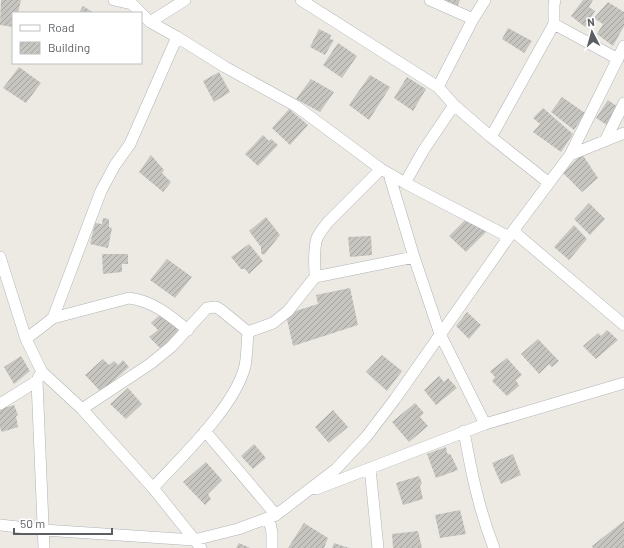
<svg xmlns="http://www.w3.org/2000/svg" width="624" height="548" viewBox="0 0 624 548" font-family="Barlow,sans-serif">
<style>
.building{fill:url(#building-hatch)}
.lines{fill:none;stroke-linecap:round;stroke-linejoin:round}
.minor-casing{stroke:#b0b3b7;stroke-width:12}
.minor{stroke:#fff;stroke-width:11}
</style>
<defs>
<pattern id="building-hatch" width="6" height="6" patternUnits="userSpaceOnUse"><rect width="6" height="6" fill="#c7c5c0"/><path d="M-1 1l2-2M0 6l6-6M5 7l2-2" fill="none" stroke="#a5a39f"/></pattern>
</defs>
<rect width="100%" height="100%" fill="#eceae3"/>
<path class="building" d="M1,0H21L18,13H13V27L0,25Z
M443,0H460L457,7Z
M583,0H593L589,7L595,11L585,27L571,16Z
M608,2L624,12V26L613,46L597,34L603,24L594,18Z
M83,6L94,13H79Z
M508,28L532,41L524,53L502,39Z
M319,29L331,35L330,39L334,40L325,55L310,47Z
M338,43L357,56L342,78L323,65Z
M19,67L41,83L26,103L3,88Z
M219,72L230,92L214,102L203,81Z
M370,75L390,87L369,120L349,105Z
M407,77L426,89L413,111L394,98Z
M311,79L334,92L320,112L296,99Z
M562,97L585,113L574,130L551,112Z
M608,100L618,107L607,125L596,118Z
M543,108L573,134L561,152L533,132L540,124L533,118Z
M289,109L308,125L290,145L272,128Z
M263,135L269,141L271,139L278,145L258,166L245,154Z
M582,154L598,178L582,192L563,173Z
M151,155L164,170L162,173L171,182L163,192L139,172Z
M589,203L605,219L590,235L574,219Z
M266,217L280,235L264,255L261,253V247L249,231Z
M103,218L109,219V227L112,228L108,248L90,244L95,223L102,224Z
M467,218L488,230L466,252L449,236Z
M574,225L587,239L569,260L554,247Z
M371,236L372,255L350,257L348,237Z
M249,244L263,261L249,274L245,269H241L231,257Z
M102,254H128V264H122V272L103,274Z
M167,259L192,277L175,298L150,280Z
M350,288L358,325L293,346L286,315L289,313L318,304L316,295Z
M467,312L481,325L469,339L456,326Z
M162,313L183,330L161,349L149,337L158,330L151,323Z
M607,330L618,340L596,359L583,346L598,333L601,336Z
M538,339L559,361L552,367L549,364L539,374L521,354Z
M382,355L402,371L387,391L366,372Z
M21,356L30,371L14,384L4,367Z
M507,358L522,375L516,380L519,386L507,396L492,381L495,377L490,371Z
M103,359L109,365L114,361L118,365L123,360L129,367L101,392L85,375Z
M439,376L444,382L448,378L457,388L436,405L424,390Z
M128,388L142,404L126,419L110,404Z
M415,403L424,413L420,417L428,426L409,442L392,422Z
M14,405L18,415L16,416L18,427L2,432L0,428V409Z
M333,410L348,427L329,443L315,427Z
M254,444L266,458L253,469L241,456Z
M446,447L447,453L451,455L458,470L436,478L427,454Z
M513,454L521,475L501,484L492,463Z
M206,462L222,480L208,494L211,499L205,505L183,482Z
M419,476L422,483L420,486L423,499L403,505L396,483Z
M460,510L466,534L440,538L435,515Z
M624,521V548H593L592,546Z
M304,523L328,538L324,548H288Z
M418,531L422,548H393L392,534Z
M239,543L250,548H236Z
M334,543L349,548H332Z"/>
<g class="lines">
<g class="minor-casing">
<path id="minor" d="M114,0L132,4L150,22L177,37L225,67L296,106L381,169L405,183
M301,0L438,87
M430,0L473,19L438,87L454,105L423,151L405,183L509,237
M473,19L485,0
M150,22L185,0
M554,24L618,59
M454,105L491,137L549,183
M491,137L554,24V5L555,0
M605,141L624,103
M570,155L624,46
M389,174L414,257L440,334L485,424
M513,231L624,325
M0,257L26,339L42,372L82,409L153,488L201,548
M315,277C315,265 313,250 317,238C320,232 324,227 328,222L381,169
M53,318L101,191L115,165L130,144L177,37
M26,339L53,318L129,298C153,301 169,315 188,330
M37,381L44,548
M0,404L37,381L39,376
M82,409L150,364L171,347L207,308L216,307L221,310L248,332L273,323L288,311L315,277L414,257
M205,431L276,515
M464,431C471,471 479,510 494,548
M370,468L378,548
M153,488C181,457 235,407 245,366C247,356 247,343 248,332
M316,489L485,424L624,383
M269,518L272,533V548
M0,525L44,530L194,540L238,529L276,515L336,469L366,437L395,399L513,231L570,155L624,133"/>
</g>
<use href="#minor" class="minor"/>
</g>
<rect x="12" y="12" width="130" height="52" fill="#ffffff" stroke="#bdbfc0"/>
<rect x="20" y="25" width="20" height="6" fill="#ffffff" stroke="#bdbfc0"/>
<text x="48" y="32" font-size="12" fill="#5b5e62">Road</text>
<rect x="20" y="42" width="20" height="12" fill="url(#building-hatch)" stroke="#bdbfc0"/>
<text x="48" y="52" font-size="12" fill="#5b5e62">Building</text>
<g transform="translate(592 32) rotate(354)" stroke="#ffffff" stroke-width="3" paint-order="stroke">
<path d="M0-3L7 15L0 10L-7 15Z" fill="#5b5e62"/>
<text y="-6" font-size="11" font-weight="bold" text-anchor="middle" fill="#5b5e62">N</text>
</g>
<path d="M14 528v6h98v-6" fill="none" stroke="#5b5e62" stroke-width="2"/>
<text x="20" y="528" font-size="12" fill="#5b5e62" stroke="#ffffff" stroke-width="3" paint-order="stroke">50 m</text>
</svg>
